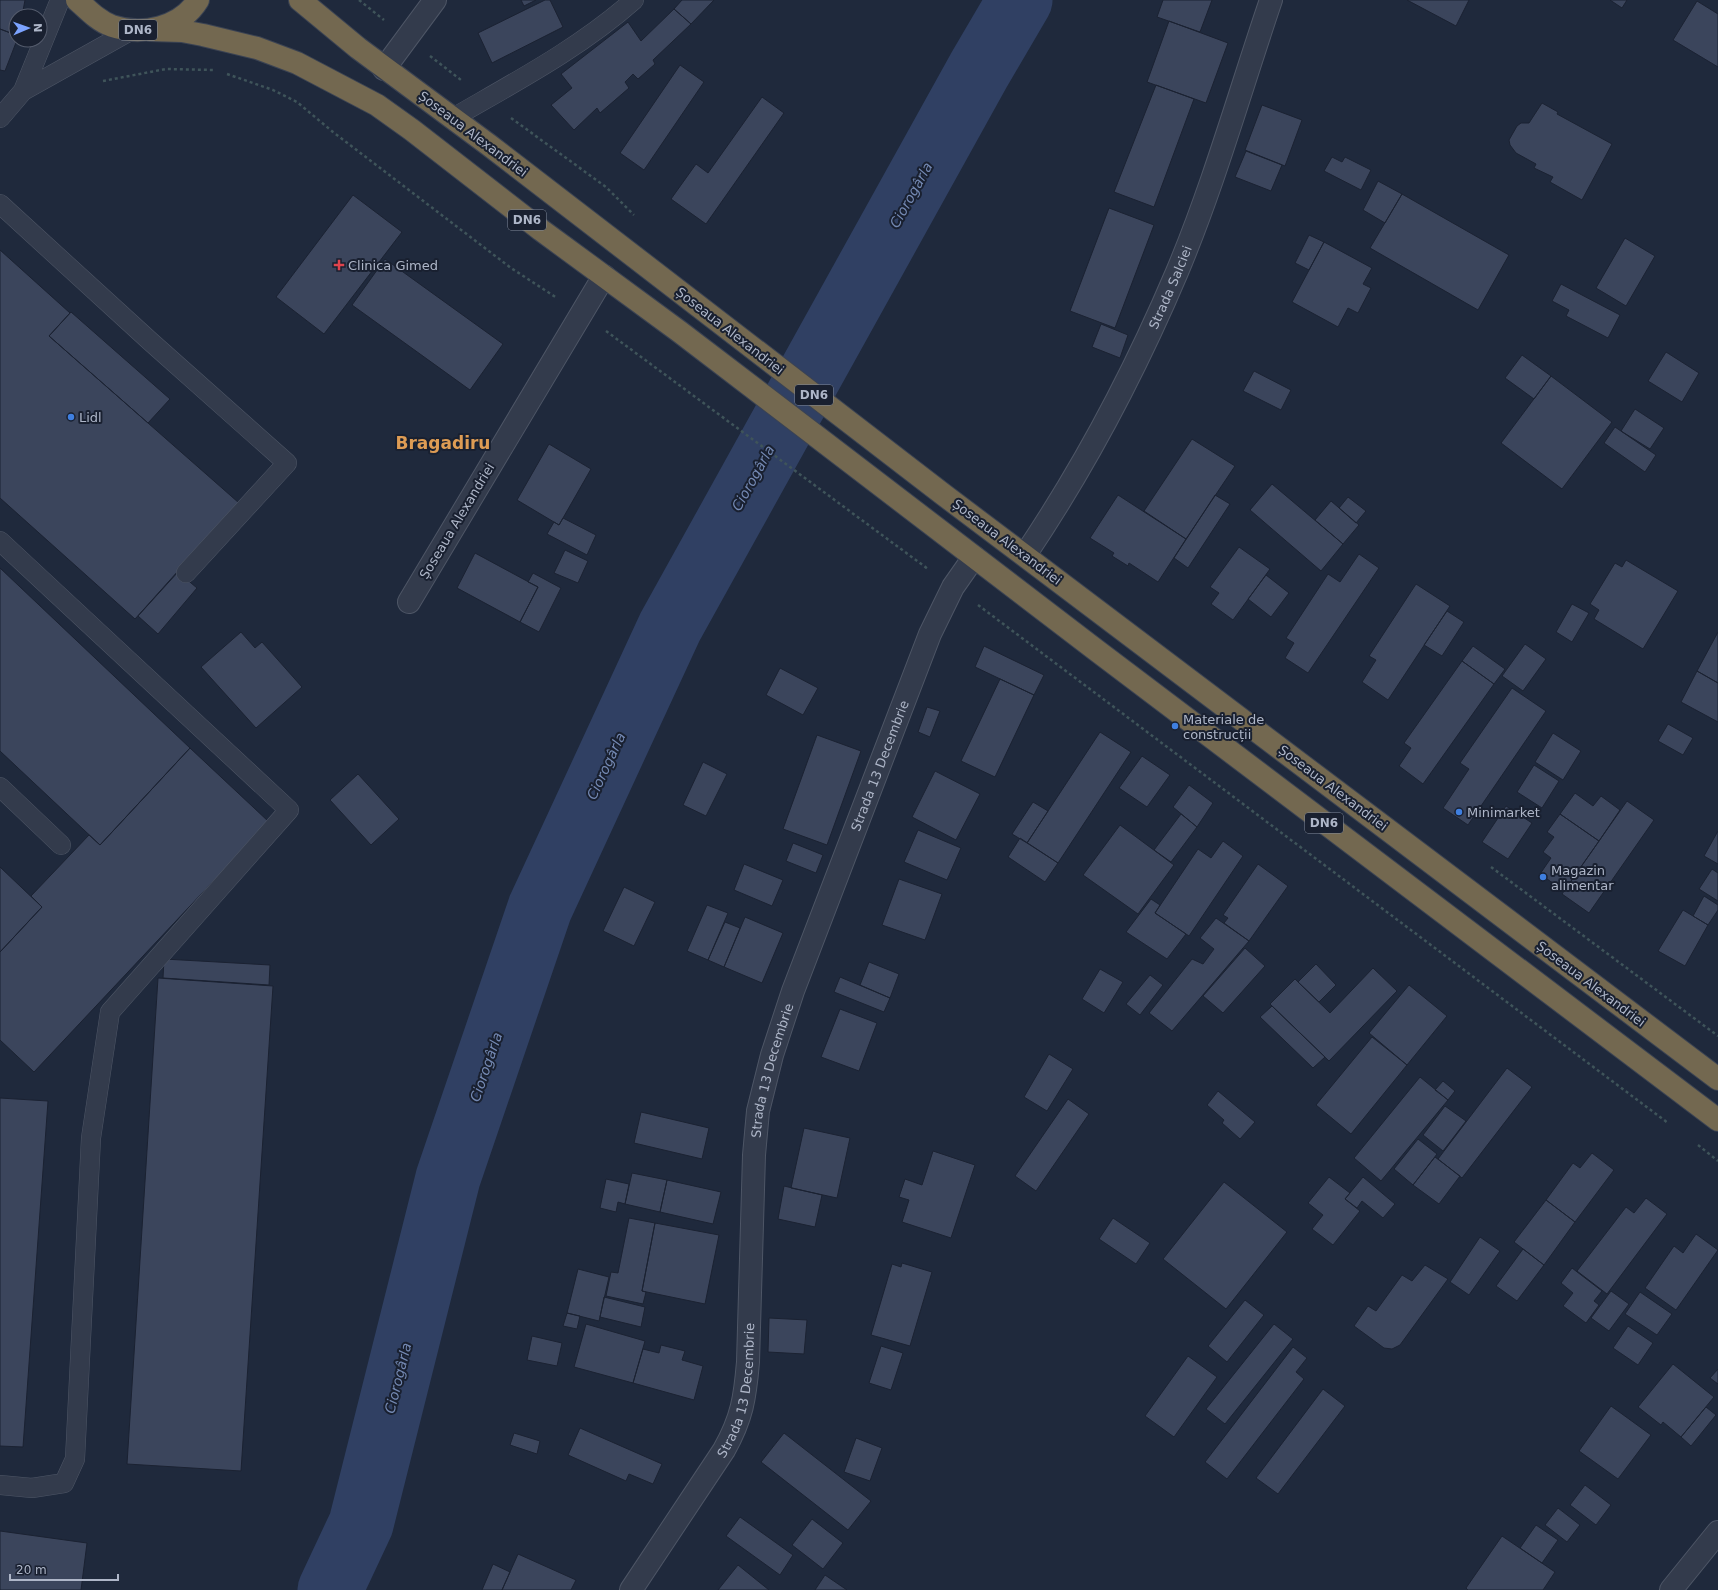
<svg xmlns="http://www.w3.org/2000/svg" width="1718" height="1590" viewBox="0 0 1718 1590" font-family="'DejaVu Sans',sans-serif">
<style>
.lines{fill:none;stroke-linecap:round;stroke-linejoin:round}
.river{stroke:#304063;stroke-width:65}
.building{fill:#3b455c;stroke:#1b2232}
.lane-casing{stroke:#4e5666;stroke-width:20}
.street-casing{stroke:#4e5666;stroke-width:24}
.highway-casing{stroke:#3b4353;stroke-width:24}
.path{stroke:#3f545a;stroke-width:2.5;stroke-dasharray:3 3;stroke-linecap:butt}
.lane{stroke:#333b4c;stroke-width:19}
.street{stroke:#333b4c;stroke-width:22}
.highway{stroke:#736850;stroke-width:22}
.health-dot{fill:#e0444e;stroke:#192030;stroke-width:1.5}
.shop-dot{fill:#3f7fe0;stroke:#192030;stroke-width:1.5}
.labels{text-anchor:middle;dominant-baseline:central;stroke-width:4;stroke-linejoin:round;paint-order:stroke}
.shield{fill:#192030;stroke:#81899a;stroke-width:1}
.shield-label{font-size:12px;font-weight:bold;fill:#aeb6c8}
.street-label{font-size:13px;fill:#aeb6c8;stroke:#192030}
.poi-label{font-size:13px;fill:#aeb6c8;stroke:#192030;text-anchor:start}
.water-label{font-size:14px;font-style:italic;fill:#7489b3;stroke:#192030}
.district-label{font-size:17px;font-weight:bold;fill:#de9c54;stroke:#192030}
</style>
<rect width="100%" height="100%" fill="#1f293c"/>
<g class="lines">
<path class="river" d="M330,1590L361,1524L448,1178L540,908L670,627L979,70L1020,0"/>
</g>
<path class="building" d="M0,0H25L22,16H16V35L0,29Z
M521,0H536L524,6Z
M545,0H550L563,27L492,63L478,33Z
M682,0H714L691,24L674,9Z
M1163,0H1212L1200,32L1157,17Z
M1407,0H1469L1456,26Z
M1610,0H1627L1622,8Z
M1697,1L1718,14V67L1673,40Z
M674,9L691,24L653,60L655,64L638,79L633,74L625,82L629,88L600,113L597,108L574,130L551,105L572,88L561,74L628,22L641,41Z
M1169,21L1228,43L1206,103L1147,82Z
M0,29L16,35L17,40L5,71L0,70Z
M680,65L704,82L644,170L620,153Z
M1156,85L1194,99L1154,207L1114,192Z
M762,97L784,113L706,224L671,199L696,164L708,173Z
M1542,103L1558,112L1557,114L1612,144L1582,200L1550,182L1553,177L1534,168L1536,164L1516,153L1510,145L1509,140L1517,126L1521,123H1529Z
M1262,105L1302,120L1285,166L1245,150Z
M1246,151L1282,165L1271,191L1235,177Z
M1332,157L1342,162L1345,157L1371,170L1361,190L1324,171Z
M1378,181L1402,194L1385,223L1363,210Z
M1402,194L1509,255L1478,310L1370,248Z
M353,195L402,232L324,334L276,297Z
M1109,208L1154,225L1115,328L1070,311Z
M1309,235L1324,242L1309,270L1295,263Z
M1625,238L1655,256L1626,306L1596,288Z
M1324,242L1372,268L1363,284L1371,288L1358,313L1348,308L1338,327L1292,302Z
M0,250L70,313L49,336L239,503L135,619L0,498Z
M385,259L503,344L470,390L352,305Z
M1561,284L1620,315L1608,338L1566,316L1569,310L1552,301Z
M71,312L170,399L148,423L49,336Z
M1101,324L1128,335L1120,358L1092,347Z
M1666,352L1699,373L1682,402L1648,381Z
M1522,355L1551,376L1534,399L1505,378Z
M1254,371L1291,390L1281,410L1243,391Z
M1551,376L1612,422L1562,489L1501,443Z
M1635,409L1664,428L1650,449L1621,431Z
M1615,427L1656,455L1645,472L1604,443Z
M1192,439L1235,466L1186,539L1144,511Z
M549,444L591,469L559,525L517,500Z
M1272,484L1343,544L1321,571L1250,510Z
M1118,495L1186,539L1158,582L1129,563L1128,566L1112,556L1114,553L1090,538Z
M1215,495L1230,504L1188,568L1174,558Z
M1348,497L1366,511L1356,523L1339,508Z
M1331,501L1359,525L1343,544L1315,520Z
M563,518L596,535L587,555L547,534L554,522L559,525Z
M1239,547L1270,569L1233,620L1211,604L1219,593L1210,587Z
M565,550L588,561L578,583L554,573Z
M475,553L538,587L520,622L457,588Z
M1359,554L1379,568L1308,673L1285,658L1294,643L1286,638L1328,574L1340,582Z
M1626,560L1678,591L1643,649L1594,619L1599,610L1590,604L1615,563L1622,567Z
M0,568L190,748L100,845L0,751Z
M178,572L197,588L158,634L138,616Z
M533,573L561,588L539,632L520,622L538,587L528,582Z
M1266,575L1289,593L1271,617L1248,599Z
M1416,584L1450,606L1388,700L1362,682L1376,660L1369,656Z
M1572,604L1589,613L1572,642L1556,632Z
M1447,611L1464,622L1442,656L1424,645Z
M241,632L255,648L262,642L302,687L256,728L201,667Z
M1718,632V683L1697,671Z
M1525,644L1546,659L1523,691L1502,676Z
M984,646L1044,675L1034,695L975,667Z
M1473,646L1505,669L1494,684L1462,661Z
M1462,661L1494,684L1423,784L1399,766L1411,748L1404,743Z
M780,668L818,688L803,715L766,695Z
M1697,671L1718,683V722L1681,702Z
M1000,679L1034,695L995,777L961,761Z
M1512,688L1546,711L1468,825L1443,808L1469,769L1460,763Z
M927,707L940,711L930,737L918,732Z
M1668,724L1693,738L1683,755L1658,741Z
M1100,732L1131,752L1058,863L1027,843Z
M1553,733L1581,751L1563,780L1535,762Z
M817,735L861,751L827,845L783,829Z
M190,748L269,822L34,1072L0,1040V952L42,907L31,896L89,835L100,845Z
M1142,756L1170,775L1147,807L1119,788Z
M703,762L727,774L706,816L683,805Z
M1534,765L1559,781L1542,808L1517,792Z
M935,771L980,794L956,840L912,817Z
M358,774L399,819L371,845L330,800Z
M1189,785L1213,803L1197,827L1173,807Z
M1575,793L1593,806L1601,796L1620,810L1599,841L1560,814Z
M1627,801L1654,820L1589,913L1562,894Z
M1033,802L1048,811L1027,843L1012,834Z
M1506,806L1532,823L1508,859L1482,842Z
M1181,814L1197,827L1171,862L1154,850Z
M1560,814L1599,841L1564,891L1540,874L1551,858L1543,852L1554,837L1547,832Z
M1120,825L1174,865L1138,914L1083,875Z
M918,830L961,848L947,880L904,862Z
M1718,831V864L1704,856Z
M1020,838L1058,863L1045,882L1008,857Z
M1223,841L1243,856L1189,936L1155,913L1198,849L1211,858Z
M793,843L823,855L816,873L786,861Z
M744,864L783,880L772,906L734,890Z
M1258,864L1288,886L1249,941L1224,923L1228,918L1223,915Z
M0,867L42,907L0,952Z
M1712,869L1718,873V901L1699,889Z
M899,879L942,894L925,940L882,925Z
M624,887L655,902L634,946L603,931Z
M1704,896L1718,905V910L1708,925L1693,916Z
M1151,899L1160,905L1155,913L1186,934L1167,959L1126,932Z
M707,905L728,913L708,960L687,951Z
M1683,910L1708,925L1685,966L1658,951Z
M745,917L783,933L762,983L724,967Z
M1216,918L1249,941L1172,1031L1149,1013L1192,959L1203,964L1214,949L1200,938Z
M725,922L740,928L724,967L708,960Z
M1245,948L1265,966L1223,1013L1203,996Z
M164,959L270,965L269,985L163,978Z
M869,962L899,974L890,998L860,985Z
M1316,964L1336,985L1319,1002L1298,982Z
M1373,968L1397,991L1329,1061L1270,1004L1295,979L1330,1013Z
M1100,969L1123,982L1104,1013L1082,999Z
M1150,975L1163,985L1140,1015L1126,1004Z
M840,977L890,998L884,1012L834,992Z
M158,978L273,986L241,1471L127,1464Z
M1409,985L1447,1016L1407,1065L1369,1033Z
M1272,1006L1325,1057L1313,1068L1260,1017Z
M840,1009L877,1023L859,1071L821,1057Z
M1372,1037L1407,1065L1351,1134L1316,1105Z
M1049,1054L1073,1069L1047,1111L1024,1097Z
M1507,1068L1532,1087L1462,1178L1438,1159Z
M1420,1077L1448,1100L1381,1181L1354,1158Z
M1443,1081L1455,1091L1448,1100L1435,1090Z
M1218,1091L1255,1122L1240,1139L1222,1123L1224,1120L1207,1105Z
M0,1098L48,1101L23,1447L0,1446Z
M1068,1099L1089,1114L1036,1191L1015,1176Z
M1445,1106L1466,1121L1443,1151L1423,1135Z
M641,1112L709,1128L702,1159L634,1143Z
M804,1128L850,1138L837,1198L791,1188Z
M1418,1139L1437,1154L1413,1185L1394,1169Z
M933,1151L975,1165L951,1238L902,1222L909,1200L899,1197L905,1179L922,1185Z
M1592,1153L1614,1170L1575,1222L1546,1200L1573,1163L1580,1168Z
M1435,1157L1460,1176L1439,1204L1413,1185Z
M632,1173L667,1180L660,1212L625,1204Z
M1329,1177L1350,1193L1345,1199L1360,1211L1333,1245L1312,1229L1323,1215L1308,1203Z
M1363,1177L1395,1204L1383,1218L1362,1201L1357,1208L1345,1199Z
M606,1179L629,1184L625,1204L618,1202L616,1212L600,1208Z
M667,1180L721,1192L713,1224L660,1212Z
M1224,1182L1287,1232L1226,1309L1163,1259Z
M784,1186L822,1195L815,1227L778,1219Z
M1646,1198L1667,1214L1607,1294L1577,1271L1626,1207L1634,1213Z
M1546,1200L1575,1222L1544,1265L1514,1242Z
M629,1218L655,1223L642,1291L646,1292L643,1304L606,1296L611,1272L618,1273Z
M1113,1218L1150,1243L1136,1264L1099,1239Z
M655,1223L719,1235L705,1304L642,1291Z
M1696,1234L1718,1250L1676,1310L1645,1288L1674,1246L1683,1253Z
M1480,1237L1500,1251L1469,1295L1450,1282Z
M1523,1249L1544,1265L1517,1301L1496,1286Z
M902,1263L932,1272L910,1346L871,1335L892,1264L901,1267Z
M1425,1265L1448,1279L1400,1345L1392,1349L1384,1348L1354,1326L1368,1306L1376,1311L1402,1275L1412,1281Z
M1572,1268L1602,1291L1594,1301L1599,1305L1586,1323L1563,1306L1573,1293L1561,1283Z
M578,1269L609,1277L599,1321L567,1313Z
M1611,1291L1629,1304L1609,1331L1591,1318Z
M1640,1292L1672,1314L1657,1335L1625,1314Z
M604,1297L645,1307L641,1327L600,1317Z
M1245,1300L1264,1315L1227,1362L1208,1346Z
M567,1313L580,1316L577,1329L563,1326Z
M769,1318L807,1320L804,1354L768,1352Z
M586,1324L645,1341L633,1383L574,1367Z
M1274,1324L1293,1339L1225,1424L1206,1409Z
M1628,1326L1653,1343L1638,1365L1613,1348Z
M532,1336L562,1343L557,1366L527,1360Z
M661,1345L685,1351L682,1360L703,1366L694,1400L633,1383L643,1349L659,1353Z
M881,1346L903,1353L891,1390L869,1383Z
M1293,1347L1307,1358L1296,1372L1304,1379L1227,1479L1205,1462Z
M1188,1356L1217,1377L1174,1437L1145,1416Z
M1673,1364L1714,1397L1681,1437L1663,1422L1661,1425L1638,1407Z
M1718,1369V1384L1710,1378Z
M1323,1389L1345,1406L1278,1494L1256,1478Z
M1611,1406L1651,1435L1618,1479L1579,1451Z
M1706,1407L1716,1415L1691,1446L1681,1437Z
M580,1428L662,1464L653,1484L629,1474L626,1481L568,1455Z
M514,1433L540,1441L537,1454L510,1445Z
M784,1433L871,1501L848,1530L761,1462Z
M856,1438L882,1448L870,1481L844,1472Z
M1585,1485L1611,1505L1596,1525L1570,1505Z
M1558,1508L1580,1525L1567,1542L1545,1525Z
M740,1517L793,1555L780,1575L726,1536Z
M812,1519L843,1543L823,1569L792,1545Z
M1536,1525L1558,1540L1542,1563L1520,1548Z
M0,1531L87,1543L81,1590H0Z
M1502,1536L1555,1572L1543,1590H1468L1466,1588Z
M518,1554L576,1580L571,1590H502Z
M493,1564L510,1572L502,1590H482Z
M738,1565L769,1590H718Z
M825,1575L847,1590H815Z"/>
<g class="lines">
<g class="lane-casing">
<path id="lane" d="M23,91L60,0
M0,118L23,91L132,30
M453,118C515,82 580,48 634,0
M0,204L151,342L287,463L186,573
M0,541L289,810L110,1012L91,1138L75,1459L64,1483L32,1488L0,1485
M0,787L61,845"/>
</g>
<g class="street-casing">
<g id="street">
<path d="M384,69L435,0"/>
<path id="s1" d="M1025,555C1085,466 1135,371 1177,272C1214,184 1240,91 1271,0"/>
<path d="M409,602L604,276"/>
<path id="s2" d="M631,1590L724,1450C742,1418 745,1398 748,1362L754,1155L758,1111L772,1055L793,991L930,634L953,587L974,557"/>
<path d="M1671,1590L1718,1532"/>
</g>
</g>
<g class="highway-casing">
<path id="highway" d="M77,0C88,10 98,21 112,26C142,36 181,28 198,0
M300,0L358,48L489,145L944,495L1718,1079
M150,30L182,31L203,35L257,48L297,63L377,105L412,130L541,230L680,332L1096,650L1718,1120"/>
</g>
<path class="path" d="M359,0L384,20
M430,56L461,80
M227,74L273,90L297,102L333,132L511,268L557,298
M103,81L166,69L213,70
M511,118L606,187L634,215
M606,331L928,569
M978,605L1668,1123
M1491,867L1718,1036
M1698,1145L1718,1161"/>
<use href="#lane" class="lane"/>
<use href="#street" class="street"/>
<use href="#highway" class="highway"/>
</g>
<path class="health-dot" d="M337 259h4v4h4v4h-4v4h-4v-4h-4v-4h4z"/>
<g class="shop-dot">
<circle cx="71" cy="417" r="4"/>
<circle cx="1175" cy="726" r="4"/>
<circle cx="1459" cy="812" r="4"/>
<circle cx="1543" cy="877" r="4"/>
</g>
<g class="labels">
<g class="shield">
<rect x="119" y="20" width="38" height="20" rx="3"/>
<rect x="508" y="210" width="38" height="20" rx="3"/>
<rect x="795" y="385" width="38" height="20" rx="3"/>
<rect x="1305" y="813" width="38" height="20" rx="3"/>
</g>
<g class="shield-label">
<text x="138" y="30">DN6</text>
<text x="527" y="220">DN6</text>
<text x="814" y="395">DN6</text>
<text x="1324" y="823">DN6</text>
</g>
<g class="street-label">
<text transform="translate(473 134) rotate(37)">Șoseaua Alexandriei</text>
<text stroke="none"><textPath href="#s1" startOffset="305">Strada Salciei</textPath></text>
<text transform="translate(730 331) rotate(38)">Șoseaua Alexandriei</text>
<text transform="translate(457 521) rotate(-59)">Șoseaua Alexandriei</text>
<text transform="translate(1007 542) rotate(37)">Șoseaua Alexandriei</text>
<text stroke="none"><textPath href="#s2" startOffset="878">Strada 13 Decembrie</textPath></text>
<text transform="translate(1333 788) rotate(37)">Șoseaua Alexandriei</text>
<text transform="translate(1591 984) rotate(37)">Șoseaua Alexandriei</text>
<text stroke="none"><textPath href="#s2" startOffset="554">Strada 13 Decembrie</textPath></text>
<text stroke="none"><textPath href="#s2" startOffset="230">Strada 13 Decembrie</textPath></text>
</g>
<g class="poi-label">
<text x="348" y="265">Clinica Gimed</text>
<text x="79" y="417">Lidl</text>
<text x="1183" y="719">Materiale de<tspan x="1183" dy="15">construcții</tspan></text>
<text x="1467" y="812">Minimarket</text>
<text x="1551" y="870">Magazin<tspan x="1551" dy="15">alimentar</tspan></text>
</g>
<g class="water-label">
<text transform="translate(911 195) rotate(-61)">Ciorogârla</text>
<text transform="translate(753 478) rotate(-61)">Ciorogârla</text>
<text transform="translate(606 766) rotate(-65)">Ciorogârla</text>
<text transform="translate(486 1067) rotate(-71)">Ciorogârla</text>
<text transform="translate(398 1378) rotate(-76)">Ciorogârla</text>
</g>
<g class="district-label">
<text x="443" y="443">Bragadiru</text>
</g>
</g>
<g transform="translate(28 28) rotate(88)"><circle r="19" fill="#192030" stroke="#555c6d"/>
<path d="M0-3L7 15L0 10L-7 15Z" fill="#7ca3ff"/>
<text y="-6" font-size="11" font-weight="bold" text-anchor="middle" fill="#aeb6c8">N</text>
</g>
<path d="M10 1574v6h108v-6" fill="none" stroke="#aeb6c8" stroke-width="2"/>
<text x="16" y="1574" font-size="12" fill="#aeb6c8" stroke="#192030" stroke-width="3" paint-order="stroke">20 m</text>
</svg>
